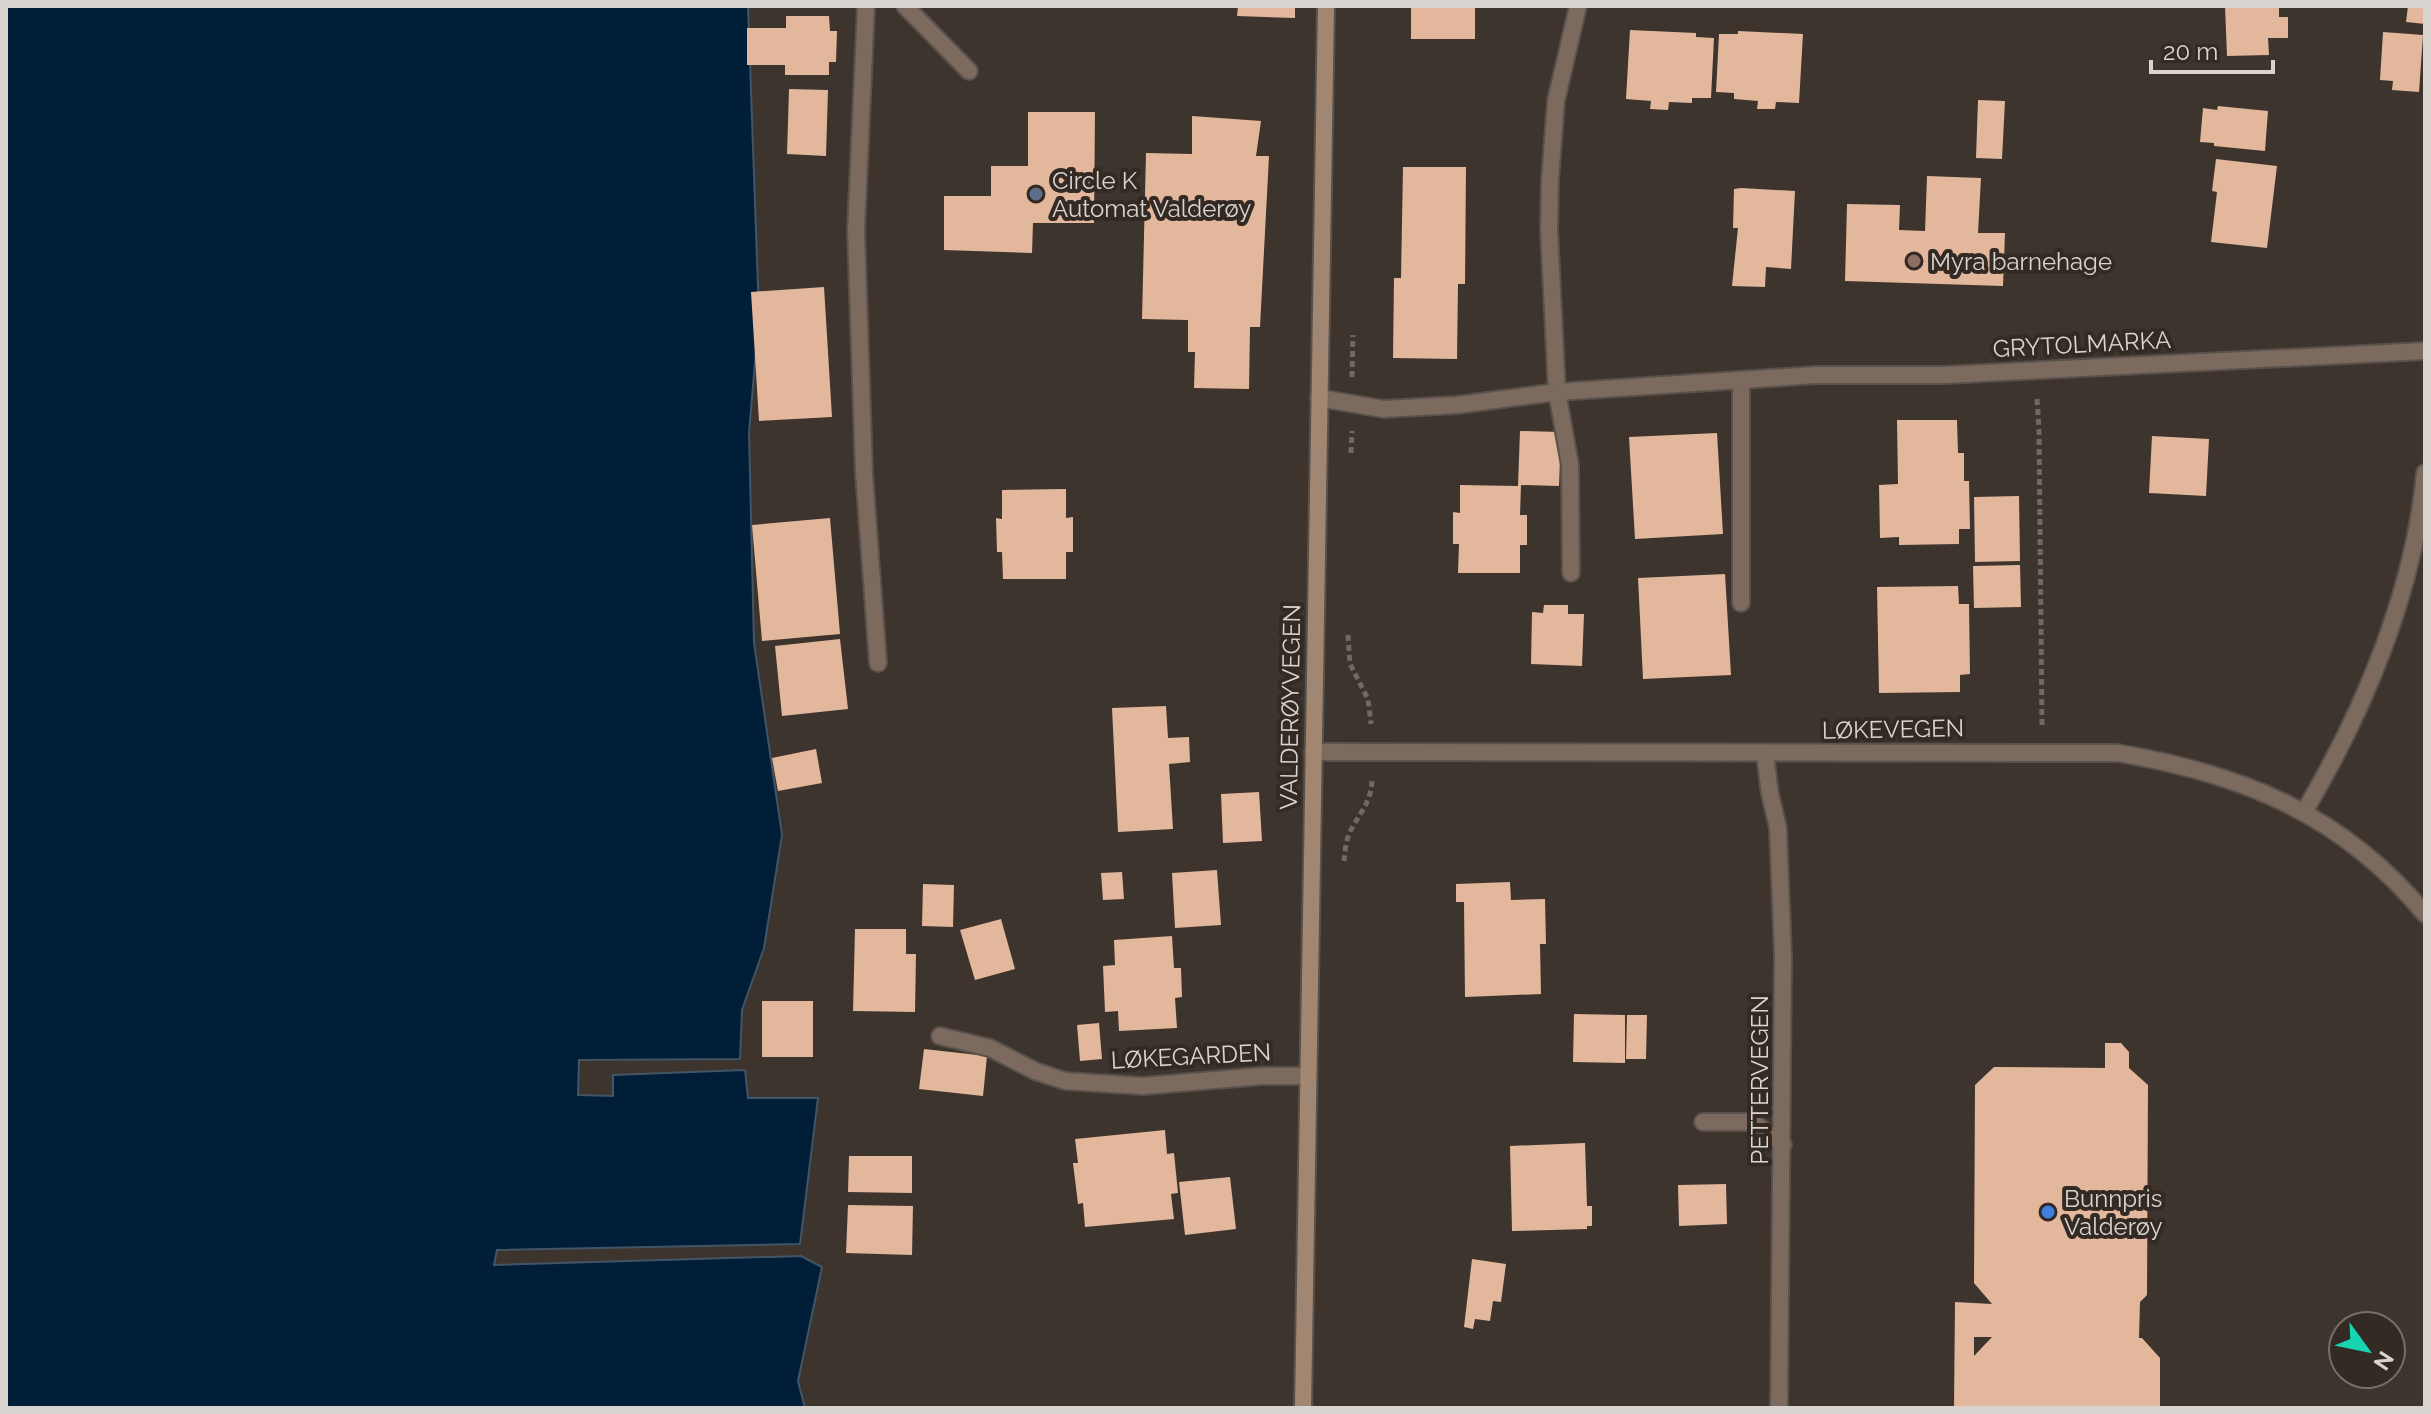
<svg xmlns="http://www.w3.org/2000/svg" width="2431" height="1414" viewBox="0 0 2431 1414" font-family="Raleway,sans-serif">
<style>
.water{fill:#001e38;stroke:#415566;stroke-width:2}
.building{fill:#e3b79b;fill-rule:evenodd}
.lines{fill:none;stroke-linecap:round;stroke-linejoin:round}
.service-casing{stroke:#59514b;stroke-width:20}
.minor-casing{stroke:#59514b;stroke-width:20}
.secondary-casing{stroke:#59514b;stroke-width:20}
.path{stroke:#706862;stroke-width:5;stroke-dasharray:6 4;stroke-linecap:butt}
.service{stroke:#7b6a5d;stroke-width:16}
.minor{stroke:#7b6a5d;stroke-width:16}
.secondary{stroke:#a18772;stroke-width:16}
.service-dot{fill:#5c6f8a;stroke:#332a24;stroke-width:3}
.education-dot{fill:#8d6e63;stroke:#332a24;stroke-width:3}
.shop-dot{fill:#3f7fe0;stroke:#332a24;stroke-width:3}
.labels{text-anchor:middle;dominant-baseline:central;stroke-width:8;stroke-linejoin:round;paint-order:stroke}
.poi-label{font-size:24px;fill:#dad4d0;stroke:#332a24;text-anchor:start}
.street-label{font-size:24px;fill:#dad4d0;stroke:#332a24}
</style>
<rect width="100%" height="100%" fill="#3d342e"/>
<path class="water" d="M6,6H748L759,316L749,433L754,643L782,835L764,948L742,1010L740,1059L579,1060L578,1095L613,1096V1075L745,1070L748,1098H818L800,1244L497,1250L494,1265L801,1256L822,1267L798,1381L805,1408H6Z"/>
<path class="building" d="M1238,6H1295V18L1237,16Z
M1411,6H1475V39H1411Z
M2225,6H2279V17H2288V38H2268L2269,55L2227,56Z
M2408,6H2425V24L2406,22Z
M786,16H829L830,31H837L836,62H829V75H785V65H747V28H786Z
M1630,30L1696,33V37L1714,38L1711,98H1692V103L1669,102L1668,110L1650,109L1651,101L1626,99Z
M1738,31L1803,34L1799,103L1776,102L1775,109H1757L1758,101L1734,99V93L1716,92L1719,34H1738Z
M2383,32L2423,35L2419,92L2392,90L2393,81L2380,80Z
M789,89L828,90L826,156L787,154Z
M1978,100L2005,101L2002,159L1976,158Z
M2218,106L2268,111L2265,151L2214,146V143L2200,142L2203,108L2217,110Z
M1028,112H1095L1094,223H1033L1032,253L944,250V196H991V166H1028Z
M1192,116L1261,121L1256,156H1269L1260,327H1250L1249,389L1194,388L1195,352H1188V320L1142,319L1146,153L1192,154Z
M2216,159L2277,166L2267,248L2211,242L2217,192L2212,191Z
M1403,167H1466L1465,284H1458L1457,359L1393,358L1394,278H1401Z
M1927,176L1981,178L1978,233H2005L2003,286L1845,281L1847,204L1900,205L1899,230L1925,231Z
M1741,188L1795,191L1791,269L1766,267L1765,287L1732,286L1738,228H1733L1734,189Z
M824,287L832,417L759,421L751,292Z
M1897,420H1957L1958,453H1964V481H1969L1970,529H1959V544L1899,545V537L1880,538L1879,485L1898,484Z
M1520,431L1561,432L1559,486L1521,485L1520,515H1527V545H1520V573H1458L1459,544H1453V512L1460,513V485L1518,486Z
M1717,433L1723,534L1635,539L1629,437Z
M2152,436L2209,439L2206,496L2149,493Z
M1066,489V518L1073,517V552H1066V579H1003L1002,552H997L996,518L1002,519V490Z
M2019,496L2020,561L1975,562L1974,497Z
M830,518L840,634L762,641L752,525Z
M2020,565L2021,607L1974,608L1973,566Z
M1725,574L1731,675L1643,679L1638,578Z
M1958,586L1959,604H1969L1970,674L1960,675V692L1879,693L1877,587Z
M1544,605H1568V614H1584L1582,666L1531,664L1532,612L1543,613Z
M840,639L848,709L782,716L775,646Z
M1166,706L1168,738L1189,737L1190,762L1169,764L1173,829L1118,832L1112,708Z
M816,749L822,783L778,791L772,758Z
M1259,792L1262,841L1223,843L1221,794Z
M1217,870L1221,925L1175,928L1172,873Z
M1122,872L1124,899L1103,900L1101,873Z
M1510,882L1511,900L1545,899L1546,944H1540L1541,994L1465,997L1464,902H1456V884Z
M923,884L954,885L953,927L922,926Z
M1001,919L1015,969L975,980L960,930Z
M855,929H906V954H916L915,1012L853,1011Z
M1172,936L1174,968H1181L1182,997L1175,998L1177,1028L1119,1031L1118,1011L1105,1012L1103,966L1115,965L1114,940Z
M762,1001H813V1057H762Z
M1574,1014L1625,1015V1063L1573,1062Z
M1627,1015H1647L1646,1059H1626Z
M1099,1023L1102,1059L1080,1061L1077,1025Z
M2105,1043H2121L2129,1052V1068L2148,1085L2147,1295L2140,1302L2139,1338H2142L2160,1358V1408H1954L1955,1302L1992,1304L1974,1283L1975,1085L1994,1067L2105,1068ZM1974,1337H1992L1974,1356Z
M924,1049L987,1056L983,1096L919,1089Z
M1165,1130L1167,1154L1174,1153L1178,1193L1171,1194L1174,1219L1085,1227L1083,1203L1078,1204L1073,1163H1078L1075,1139Z
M1585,1143L1587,1206H1592V1226H1587V1229L1512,1231L1510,1146Z
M849,1156H912V1193L848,1192Z
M1230,1177L1236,1229L1185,1235L1179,1182Z
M1726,1184L1727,1224L1679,1226L1678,1185Z
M848,1205L913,1206L912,1255L846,1253Z
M1472,1259L1506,1264L1501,1302L1493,1301L1490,1321L1475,1319L1473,1329L1464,1327Z"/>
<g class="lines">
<g class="service-casing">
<path id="service" d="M866,6L856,230L864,473L878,663
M1741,380V603
M1571,573L1570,465L1557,392L1549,230L1550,180L1556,101L1578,6
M2304,812C2364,711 2414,592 2425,473
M940,1036L990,1048L1035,1071L1065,1081L1143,1086L1262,1076H1308
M1703,1122H1753L1783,1145"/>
</g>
<g class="minor-casing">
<path id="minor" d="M905,6L969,71
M1319,398L1383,409L1457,405L1557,392L1816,375H1944L2425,351
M1313,752L2118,753C2242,774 2342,814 2425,914
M1765,755L1770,794L1778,828L1783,955L1779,1408"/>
</g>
<g class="secondary-casing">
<path id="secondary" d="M1303,1408L1326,6"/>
</g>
<path class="path" d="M1352,377L1353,335
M2037,399L2039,428L2042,725
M1351,453L1352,431
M1348,635L1350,664L1368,699L1371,724
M1344,861C1345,851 1346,838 1352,828C1362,810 1372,800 1372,778"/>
<use href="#service" class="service"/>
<use href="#minor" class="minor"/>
<use href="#secondary" class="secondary"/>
</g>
<circle class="service-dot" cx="1036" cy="194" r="8"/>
<circle class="education-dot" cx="1914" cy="261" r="8"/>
<circle class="shop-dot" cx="2048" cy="1212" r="8"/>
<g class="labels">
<g class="poi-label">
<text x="1052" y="180">Circle K<tspan x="1052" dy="28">Automat Valderøy</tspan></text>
<text x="1930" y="261">Myra barnehage</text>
<text x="2064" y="1198">Bunnpris<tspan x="2064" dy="28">Valderøy</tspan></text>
</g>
<g class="street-label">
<text transform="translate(2082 344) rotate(-3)">GRYTOLMARKA</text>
<text transform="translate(1290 707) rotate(-89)">VALDERØYVEGEN</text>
<text transform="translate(1893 729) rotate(-1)">LØKEVEGEN</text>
<text transform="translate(1191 1056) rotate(-3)">LØKEGARDEN</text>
<text transform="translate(1759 1080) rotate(-90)">PETTERVEGEN</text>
</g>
</g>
<rect width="2431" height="1414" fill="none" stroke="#dad4d0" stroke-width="16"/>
<g transform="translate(2367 1350) rotate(123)"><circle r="38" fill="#332a24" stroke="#766e69" stroke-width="2"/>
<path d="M0-6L14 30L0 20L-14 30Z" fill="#18d5b2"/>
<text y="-12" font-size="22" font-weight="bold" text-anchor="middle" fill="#dad4d0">N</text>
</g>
<path d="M2151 60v12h122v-12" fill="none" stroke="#dad4d0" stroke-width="4"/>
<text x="2163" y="60" font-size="24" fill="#dad4d0" stroke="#332a24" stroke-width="6" paint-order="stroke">20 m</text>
</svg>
